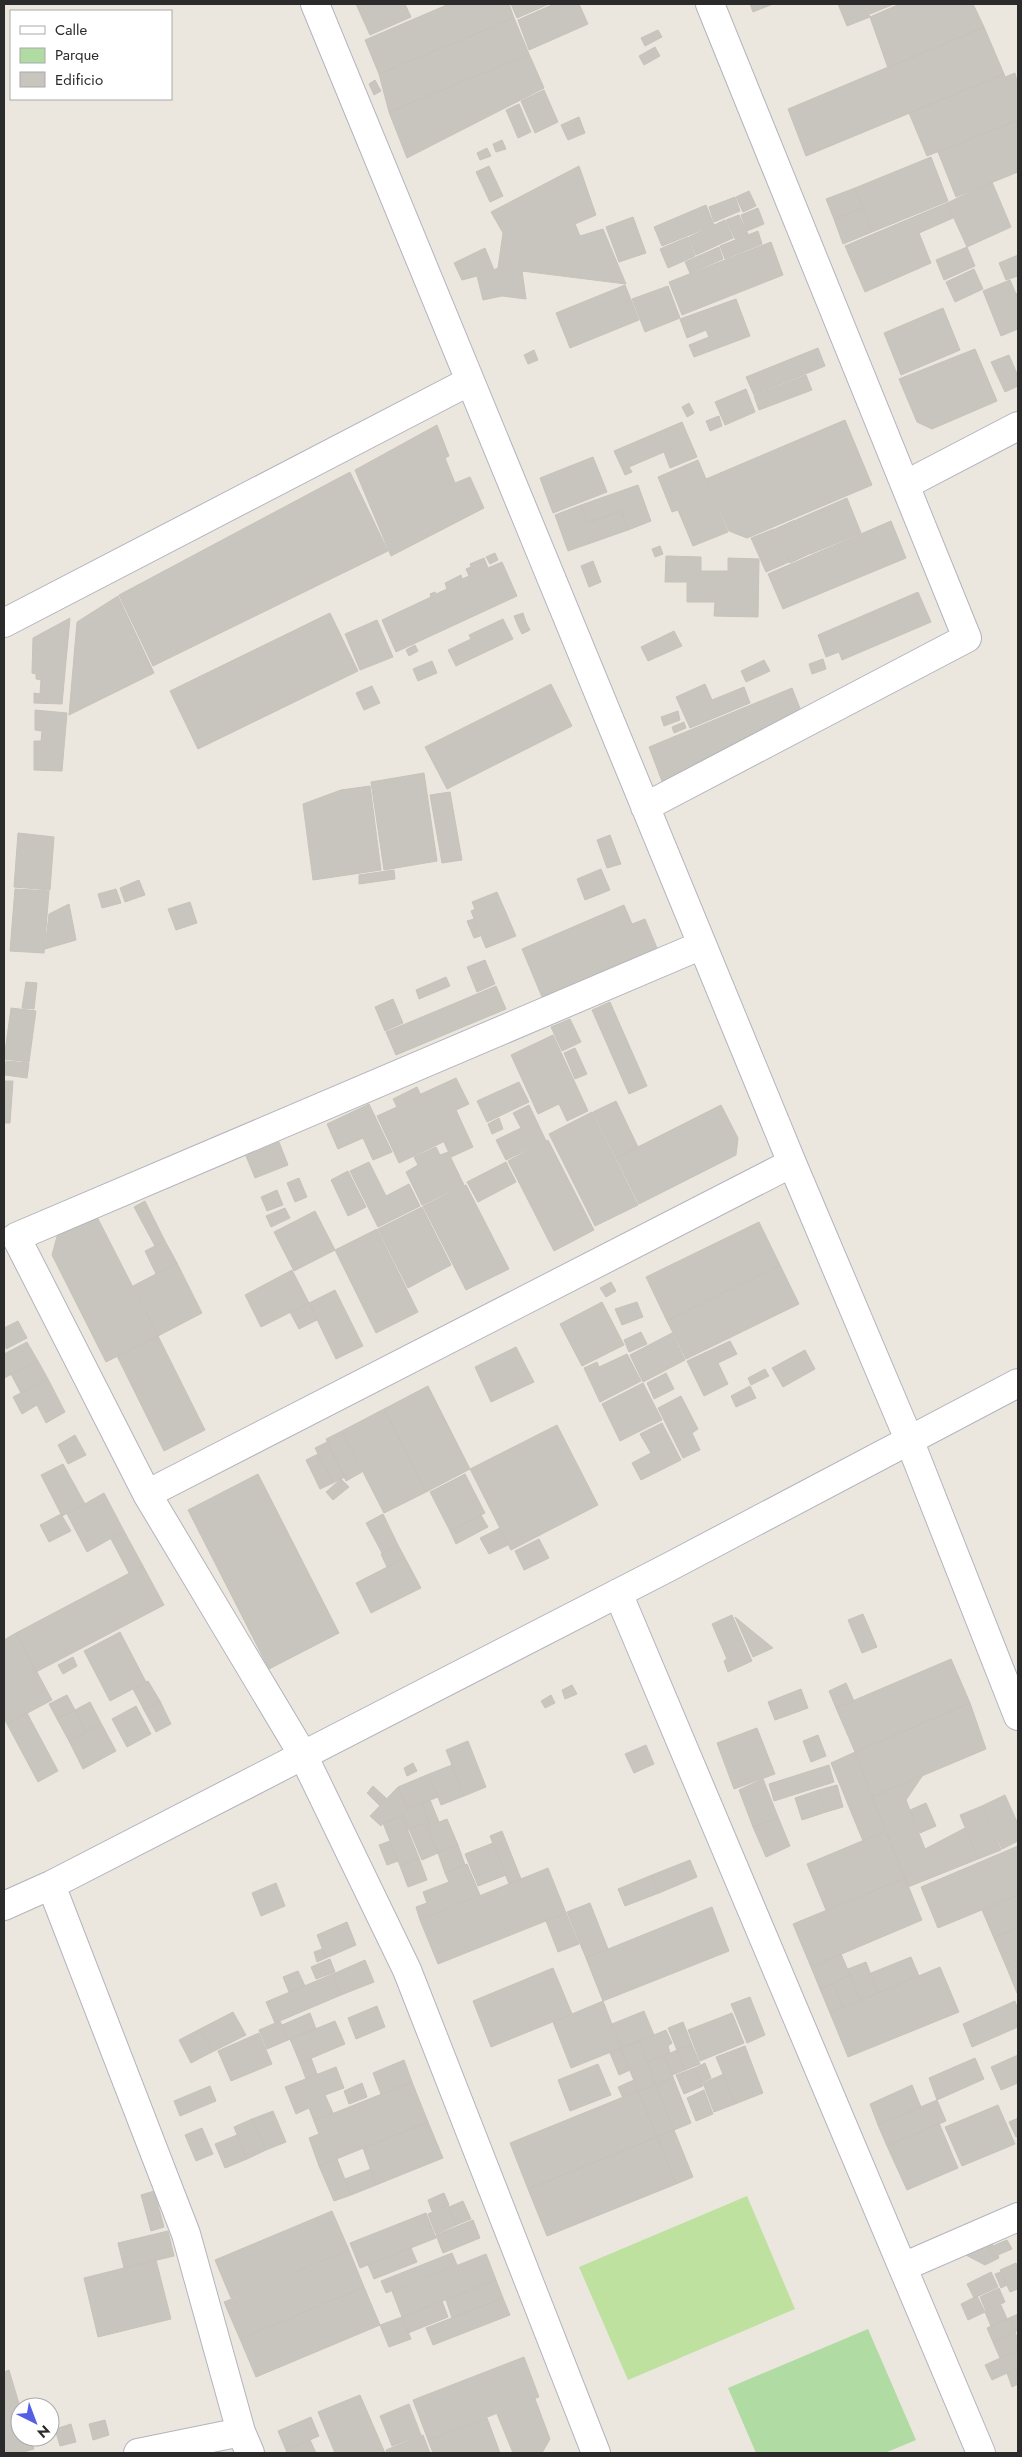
<svg xmlns="http://www.w3.org/2000/svg" width="1022" height="2457" viewBox="0 0 1022 2457" font-family="Jost,sans-serif">
<style>
.green{fill:#b0dba3}
.pitch{fill:#bee1a0}
.building{fill:#c7c5be;stroke:#c7c3b9}
.lines{fill:none;stroke-linecap:round;stroke-linejoin:round}
.street-casing{stroke:#b3b4bd;stroke-width:30}
.street{stroke:#fff;stroke-width:28}
</style>
<rect width="100%" height="100%" fill="#ebe7df"/>
<path class="green" d="M868,2329L916,2440L885,2453H756L728,2388Z"/>
<path class="pitch" d="M747,2196L795,2309L628,2380L579,2267Z"/>
<path class="building" d="M356,4H405L411,17L370,35Z
M449,4H509L514,18L379,74L365,40Z
M511,4H549L517,18Z
M554,4H579L588,24L529,50L518,20Z
M750,4H773L753,12Z
M838,4H865L870,17L847,26Z
M866,4H894L870,14Z
M900,4H973L984,27L888,68L870,17Z
M514,18L529,54L389,112L379,74Z
M984,27L1004,74L806,156L788,109Z
M658,30L662,37L645,46L641,38Z
M655,47L660,56L644,65L639,56Z
M529,54L544,88L407,158L389,112Z
M1015,73L1018,85V120L927,156L909,113L1004,74L1005,77Z
M375,80L381,91L374,95L369,84Z
M544,90L558,122L535,133L521,101Z
M519,104L531,132L518,138L506,110Z
M579,117L585,133L568,140L561,125Z
M1018,120V172L956,197L938,152Z
M502,140L506,149L496,152L493,144Z
M487,148L491,156L480,160L477,153Z
M931,157L948,201L872,232L855,188Z
M489,166L503,196L490,202L476,172Z
M579,166L596,215L575,224L580,236L603,229L626,284L522,271L526,299L502,296L483,300L477,276L462,280L454,263L485,248L494,270L498,268L503,233L491,212Z
M992,182L1011,227L967,247L947,203Z
M855,188L863,208L834,219L826,199Z
M749,191L756,206L743,212L736,197Z
M735,197L740,211L714,222L709,207Z
M947,203L953,218L919,233L931,263L865,292L845,246Z
M706,205L714,225L662,246L654,227Z
M758,208L764,224L747,231L741,215Z
M863,208L872,232L843,244L834,219Z
M739,215L748,234L735,239L726,220Z
M633,217L646,253L619,262L606,227Z
M725,220L733,238L696,255L689,237Z
M758,231L762,244L725,259L720,246Z
M688,237L695,256L668,268L660,249Z
M771,242L783,275L682,315L669,282Z
M719,247L723,259L690,273L685,262Z
M967,247L975,266L944,280L936,260Z
M1018,255V276L1006,280L999,263Z
M974,269L983,289L955,302L946,282Z
M1010,280L1016,294L1018,293V329L1001,336L983,291Z
M625,285L639,320L570,348L556,313Z
M668,286L680,318L645,332L632,299Z
M736,299L750,336L694,357L689,345L709,337L706,330L687,338L680,319Z
M943,308L960,350L901,375L884,333Z
M818,348L825,366L754,395L746,377Z
M975,349L997,401L932,429L917,422L899,379Z
M534,350L538,360L528,364L524,355Z
M1009,355L1018,376V386L1005,392L991,362Z
M806,375L812,390L759,410L754,396Z
M746,389L755,412L725,425L715,402Z
M689,403L694,413L687,417L682,407Z
M719,416L722,426L710,431L706,421Z
M845,420L872,485L747,538L729,531L706,479Z
M682,422L697,457L670,468L664,452L629,467L632,472L625,475L614,451Z
M437,425L449,456L445,458L455,483L470,477L484,508L391,556L355,470Z
M593,457L607,492L553,513L540,478Z
M698,460L728,532L693,546L678,510L672,512L658,477Z
M350,472L388,551L153,666L119,595Z
M638,485L651,521L628,530L621,511L587,523L581,505Z
M847,498L861,533L810,554L796,520Z
M581,505L587,523L621,511L628,530L568,551L555,515Z
M795,520L809,554L790,563L775,529Z
M891,521L906,558L783,609L768,574Z
M774,529L789,562L766,572L751,538Z
M660,546L663,554L655,557L652,549Z
M495,553L498,560L490,564L486,557Z
M666,556L701,557V571H728V558L759,559L758,617L714,616L715,602H687V582H665Z
M484,558L488,568L502,562L517,596L396,652L382,620L431,597L430,594L435,592L436,594L447,589L445,583L461,575L462,579L469,576L466,569L471,567L470,564Z
M593,561L601,582L589,587L581,566Z
M918,592L931,622L842,660L839,652L826,657L818,635Z
M118,596L154,673L69,715L77,622Z
M330,613L358,671L198,749L170,691Z
M523,613L526,622L518,626L514,616Z
M70,618L62,704L34,703V693L40,694L41,680L36,679V674L32,673L33,638Z
M503,619L513,639L456,666L448,650L471,639L469,635Z
M377,620L393,657L360,670L345,634Z
M526,622L530,630L522,634L518,626Z
M674,631L682,646L648,661L641,647Z
M415,645L418,651L409,656L406,650Z
M823,659L826,669L812,674L809,664Z
M764,660L770,671L746,682L741,671Z
M432,661L437,673L418,681L413,669Z
M551,684L572,726L447,789L425,747Z
M705,684L712,700L744,687L750,703L690,728L676,697Z
M372,686L380,703L364,710L356,693Z
M792,688L803,716L663,784L649,747Z
M35,710L67,713L62,771L34,770V741H41L42,731L35,730Z
M678,711L680,720L664,726L661,717Z
M684,722L686,728L674,733L672,727Z
M424,773L437,861L384,870L371,782Z
M370,786L381,870L313,880L303,804L341,790Z
M450,792L462,860L442,863L430,795Z
M18,833L54,837L50,890L14,887Z
M610,835L621,864L607,868L597,840Z
M601,869L610,890L585,900L577,879Z
M394,870L395,879L359,884V875Z
M139,880L145,895L125,902L120,888Z
M15,889L49,891L44,953L10,951Z
M116,889L121,903L102,908L98,894Z
M497,892L516,936L486,948L471,911L475,909L472,902Z
M190,902L197,923L176,930L168,909Z
M69,904L76,940L45,949L49,914Z
M624,905L632,924L645,919L657,948L542,997L522,949Z
M474,919L480,936L474,938L467,921Z
M485,960L495,984L477,992L467,967Z
M446,977L450,986L419,999L416,990Z
M26,982L37,983L34,1009L22,1008Z
M496,986L506,1009L396,1055L386,1032Z
M393,999L403,1023L385,1031L375,1007Z
M610,1002L647,1086L629,1094L592,1010Z
M11,1008L36,1011L29,1062L4,1059Z
M570,1019L581,1042L562,1051L551,1027Z
M553,1035L588,1111L567,1121L559,1104L538,1114L511,1055Z
M575,1048L587,1074L575,1079L564,1053Z
M6,1061L29,1063L27,1078L5,1075Z
M456,1078L469,1104L456,1110L473,1147L451,1157L421,1094Z
M4,1081H13L10,1123H4Z
M519,1082L529,1102L487,1122L477,1101Z
M417,1087L443,1142L399,1163L377,1116L397,1107L393,1099Z
M616,1101L638,1147L616,1158L593,1112Z
M369,1104L392,1152L373,1160L363,1138L338,1149L327,1124Z
M529,1105L546,1141L506,1160L496,1140L521,1128L513,1113Z
M721,1105L738,1138L736,1155L639,1204L616,1158Z
M592,1112L638,1205L595,1226L549,1134Z
M499,1118L503,1129L492,1134L488,1124Z
M548,1140L594,1230L554,1251L508,1161Z
M279,1142L288,1165L255,1178L246,1156Z
M436,1147L440,1155L448,1152L464,1185L422,1205L406,1172L418,1165L414,1157Z
M369,1162L386,1196L409,1184L420,1206L378,1227L350,1171Z
M506,1162L516,1182L478,1202L467,1182Z
M348,1171L366,1207L348,1216L331,1180Z
M299,1178L307,1197L295,1202L287,1183Z
M466,1185L509,1269L466,1290L423,1206Z
M277,1190L283,1205L267,1211L261,1197Z
M145,1201L165,1241L155,1246L134,1207Z
M422,1207L451,1265L408,1288L378,1229Z
M285,1208L290,1218L271,1227L266,1216Z
M94,1211L158,1336L106,1362L52,1255L59,1229Z
M315,1211L335,1250L294,1271L274,1232Z
M759,1222L780,1265L667,1321L646,1277Z
M377,1229L418,1312L376,1333L335,1250Z
M165,1241L177,1263L156,1274L145,1251Z
M177,1263L202,1313L158,1336L133,1286Z
M780,1265L799,1304L686,1359L667,1321Z
M292,1270L309,1303L261,1327L245,1295Z
M611,1282L616,1291L606,1297L600,1288Z
M335,1290L363,1346L336,1359L309,1303Z
M602,1302L624,1345L582,1366L560,1324Z
M637,1302L643,1317L622,1325L615,1309Z
M309,1303L317,1320L299,1329L290,1312Z
M18,1321L27,1338L6,1349L4,1328Z
M641,1332L647,1344L629,1352L624,1340Z
M672,1333L685,1360L643,1382L630,1355Z
M158,1336L205,1430L164,1451L117,1356Z
M730,1341L737,1354L718,1363L728,1384L704,1396L687,1361Z
M27,1342L38,1361L4,1378V1354Z
M516,1347L534,1382L491,1402L475,1367Z
M805,1350L815,1369L783,1387L772,1368Z
M627,1354L641,1381L600,1402L584,1368L597,1362L599,1367Z
M38,1361L48,1379L21,1393L11,1374Z
M765,1369L769,1376L751,1385L748,1378Z
M666,1373L674,1389L654,1399L647,1383Z
M48,1379L65,1412L46,1423L37,1405L22,1414L13,1397Z
M643,1383L662,1420L620,1441L602,1404Z
M428,1386L470,1469L426,1492L384,1409Z
M750,1386L756,1398L736,1407L731,1396Z
M681,1396L698,1429L692,1433L700,1450L683,1458L658,1408Z
M384,1409L426,1492L384,1513L342,1431Z
M662,1423L681,1460L641,1480L632,1463L651,1453L640,1434Z
M557,1425L598,1505L511,1550L470,1469Z
M342,1431L362,1472L346,1481L326,1439Z
M75,1435L86,1455L68,1464L58,1445Z
M327,1442L345,1477L333,1483L315,1448Z
M318,1454L333,1483L320,1489L306,1460Z
M63,1464L85,1504L62,1516L41,1475Z
M258,1474L339,1633L269,1669L188,1510Z
M465,1474L485,1513L450,1531L430,1492Z
M341,1479L349,1487L333,1500L326,1492Z
M104,1493L124,1531L87,1552L67,1514Z
M61,1514L71,1531L49,1542L40,1525Z
M383,1514L398,1545L382,1553L366,1523Z
M481,1515L488,1527L456,1544L450,1531Z
M500,1528L508,1545L489,1554L480,1538Z
M124,1531L143,1566L129,1573L111,1539Z
M539,1539L549,1558L524,1570L515,1551Z
M398,1545L405,1558L387,1567L381,1554Z
M405,1558L421,1588L371,1613L356,1583Z
M143,1566L164,1605L36,1672L16,1633Z
M863,1614L877,1647L862,1653L848,1620Z
M732,1615L752,1661L728,1672L724,1661L727,1659L712,1624Z
M735,1617L773,1648L753,1657Z
M120,1632L146,1682L110,1701L84,1651Z
M16,1633L52,1700L7,1724L4,1718V1640Z
M73,1657L77,1666L63,1674L58,1665Z
M951,1659L970,1703L855,1752L836,1708Z
M148,1681L160,1701L144,1710L133,1689Z
M846,1683L854,1701L836,1708L829,1691Z
M572,1685L577,1694L565,1699L562,1690Z
M801,1689L808,1708L775,1720L768,1702Z
M67,1695L75,1710L57,1719L49,1704Z
M551,1695L555,1703L545,1708L541,1701Z
M160,1701L171,1724L156,1732L144,1710Z
M90,1702L101,1723L86,1732L75,1710Z
M970,1703L986,1749L872,1797L855,1752Z
M136,1706L151,1734L127,1747L112,1719Z
M75,1710L86,1732L69,1741L57,1719Z
M27,1713L58,1771L38,1782L7,1724Z
M101,1723L116,1751L83,1769L69,1741Z
M757,1728L775,1774L734,1789L717,1743Z
M818,1735L826,1756L811,1762L803,1741Z
M468,1741L486,1787L464,1796L446,1750Z
M646,1745L654,1764L634,1773L625,1754Z
M855,1752L886,1831L863,1841L831,1763Z
M413,1763L417,1771L407,1776L404,1768Z
M452,1765L464,1796L441,1805L429,1774Z
M829,1765L834,1782L774,1801L769,1784Z
M429,1774L438,1797L407,1809L398,1787Z
M923,1775L906,1800L925,1849L965,1828L978,1859L908,1887L872,1797Z
M763,1779L778,1817L753,1827L739,1790Z
M837,1785L843,1807L826,1812L819,1790Z
M373,1786L387,1799L380,1806L367,1793Z
M398,1787L407,1809L402,1816L383,1823L381,1826L370,1816Z
M819,1790L826,1812L802,1820L795,1798Z
M1005,1795L1018,1824V1841L1002,1849L982,1806Z
M430,1800L439,1822L430,1825L422,1803Z
M422,1803L430,1825L427,1827L425,1823L407,1830L402,1816L407,1809Z
M926,1803L936,1826L920,1833L910,1810Z
M982,1806L1001,1850L978,1859L960,1815Z
M402,1816L419,1858L400,1866L383,1823Z
M778,1817L790,1846L766,1857L753,1827Z
M447,1819L458,1845L438,1853L427,1827Z
M425,1823L438,1853L422,1860L409,1829Z
M502,1831L521,1879L509,1884L490,1836Z
M886,1831L905,1878L826,1910L807,1864Z
M390,1841L398,1861L387,1865L379,1845Z
M493,1843L506,1875L478,1886L465,1854Z
M458,1845L465,1865L445,1873L438,1853Z
M1018,1846V1895L938,1928L921,1887Z
M419,1858L427,1880L408,1887L400,1866Z
M690,1860L697,1877L659,1893L652,1875Z
M467,1864L480,1895L420,1920L416,1907L427,1903L423,1892L449,1882L445,1873Z
M548,1868L566,1913L438,1964L420,1920Z
M652,1875L659,1893L625,1906L618,1889Z
M905,1878L922,1920L811,1967L793,1924Z
M276,1883L285,1906L261,1916L252,1893Z
M1018,1895V1927L994,1938L982,1910Z
M590,1903L608,1949L586,1958L567,1912Z
M712,1907L729,1951L603,2001L586,1958Z
M566,1913L579,1944L558,1952L546,1921Z
M347,1922L356,1945L326,1958L317,1935Z
M1018,1927V1960L1006,1966L994,1938Z
M322,1949L326,1958L317,1962L314,1952Z
M841,1954L850,1975L820,1989L811,1967Z
M911,1957L919,1976L878,1993L871,1973Z
M330,1959L335,1972L316,1979L311,1967Z
M365,1960L374,1982L341,1995L333,1974Z
M1018,1960V1993H1017L1006,1966Z
M866,1962L878,1993L860,2000L848,1969Z
M940,1967L959,2012L848,2057L830,2013Z
M553,1968L572,2014L491,2047L473,2001Z
M298,1971L305,1986L289,1992L283,1977Z
M333,1974L341,1995L275,2023L266,2002Z
M850,1975L860,2000L843,2007L833,1983Z
M833,1983L843,2007L830,2013L820,1989Z
M750,1997L765,2035L747,2043L731,2004Z
M603,2001L621,2048L571,2068L553,2022Z
M1015,2001L1018,2010V2027L972,2047L963,2024Z
M377,2006L385,2027L356,2039L348,2018Z
M644,2011L654,2035L621,2048L612,2024Z
M233,2012L246,2035L212,2052L200,2029Z
M310,2013L316,2029L288,2040L282,2025Z
M732,2013L744,2043L700,2061L688,2030Z
M280,2021L288,2040L267,2049L259,2030Z
M335,2021L345,2044L300,2063L290,2039Z
M683,2022L692,2045L677,2050L668,2028Z
M200,2029L212,2052L191,2063L179,2040Z
M666,2030L672,2043L668,2046L670,2053L647,2062L639,2041Z
M259,2033L272,2064L231,2081L218,2051Z
M639,2041L656,2085L638,2091L621,2048Z
M692,2045L700,2064L685,2070L677,2050Z
M745,2046L763,2093L735,2104L716,2057Z
M621,2048L630,2070L619,2075L610,2053Z
M677,2050L685,2070L672,2075L664,2056Z
M1018,2055V2083L1001,2090L991,2067Z
M664,2056L673,2077L656,2085L647,2062Z
M311,2058L317,2074L306,2079L300,2063Z
M975,2058L984,2079L937,2100L929,2078Z
M404,2060L412,2082L381,2094L373,2073Z
M705,2063L711,2078L701,2083L695,2068Z
M598,2064L611,2095L570,2111L558,2080Z
M336,2067L344,2088L325,2095L333,2113L314,2121L309,2108L296,2114L285,2087Z
M695,2068L703,2086L684,2094L676,2075Z
M724,2074L735,2104L714,2112L703,2083Z
M673,2077L691,2123L674,2130L656,2085Z
M634,2080L638,2091L623,2098L618,2087Z
M412,2082L428,2122L319,2166L309,2138L319,2134L314,2121Z
M362,2083L367,2097L349,2104L344,2091Z
M656,2085L674,2130L657,2137L638,2091Z
M912,2085L921,2107L878,2125L870,2104Z
M210,2086L216,2101L180,2116L174,2101Z
M704,2090L713,2114L696,2121L687,2098Z
M638,2091L657,2137L528,2189L510,2143Z
M937,2100L946,2121L887,2146L878,2125Z
M998,2105L1015,2144L962,2166L945,2127Z
M273,2111L286,2142L266,2150L252,2119Z
M1018,2118V2136L1016,2137L1009,2122Z
M252,2119L266,2150L247,2159L234,2127Z
M428,2122L443,2158L376,2185L363,2148Z
M939,2123L958,2168L907,2190L887,2146Z
M202,2128L213,2154L196,2161L185,2135Z
M674,2130L693,2177L676,2184L657,2137Z
M237,2135L247,2159L225,2168L215,2144Z
M657,2137L676,2184L547,2236L528,2189Z
M337,2159L351,2195L334,2201L319,2166Z
M371,2169L376,2185L351,2195L345,2179Z
M154,2191L164,2227L151,2231L141,2195Z
M444,2193L449,2205L432,2211L428,2200Z
M463,2201L471,2219L456,2225L449,2207Z
M448,2205L456,2225L436,2234L428,2214Z
M332,2211L349,2250L231,2298L215,2260Z
M426,2213L436,2238L360,2268L350,2243Z
M473,2220L480,2238L443,2253L436,2235Z
M168,2231L174,2256L124,2268L118,2243Z
M989,2236L993,2246L988,2248L993,2257L998,2255L999,2258L985,2265L962,2253Z
M1007,2240L1012,2249L993,2257L988,2248Z
M411,2248L417,2262L374,2279L368,2265Z
M349,2250L364,2287L240,2339L224,2302Z
M452,2253L457,2265L386,2293L381,2281Z
M486,2254L496,2280L402,2317L392,2291Z
M156,2260L171,2319L98,2337L84,2278Z
M1016,2263L1018,2269V2289L1010,2292L1000,2270Z
M991,2272L998,2287L974,2298L967,2284Z
M1001,2272L1007,2285L1001,2288L995,2274Z
M496,2280L503,2298L452,2318L446,2300Z
M364,2287L380,2325L256,2377L240,2339Z
M999,2288L1005,2302L986,2311L980,2297Z
M977,2296L985,2312L968,2320L961,2304Z
M503,2298L510,2315L433,2345L426,2328Z
M442,2301L448,2317L408,2333L402,2317Z
M1001,2305L1007,2319L991,2326L985,2312Z
M1018,2314V2330L1015,2332L1009,2318Z
M402,2317L411,2339L389,2347L380,2325Z
M1009,2318L1015,2332L993,2342L987,2328Z
M1015,2332L1018,2340V2350L1000,2358L993,2342Z
M1018,2350V2368L992,2380L985,2365Z
M524,2357L539,2397L428,2440L413,2400Z
M1018,2368V2384L1012,2387L1007,2373Z
M9,2370L20,2407V2437H30L34,2449L20,2453H4V2372Z
M360,2395L385,2453H335L318,2412Z
M535,2399L550,2439L542,2453H513L497,2414Z
M409,2404L421,2435L392,2446L380,2416Z
M311,2417L319,2436L286,2450L278,2431Z
M487,2418L500,2453H433L428,2440Z
M105,2420L109,2435L93,2440L89,2424Z
M71,2424L76,2442L60,2446L55,2429Z
M423,2435L430,2453H387L386,2450Z
M310,2440L316,2453H287L286,2450Z"/>
<g class="lines">
<g class="street-casing">
<path id="street" d="M315,4L792,1163L910,1442L1018,1716
M905,485L1018,426
M4,623L470,381
M645,807L967,638L710,4
M147,1494L792,1163
M618,1593L981,2453
M51,1885L186,2234L241,2432L250,2453
M4,1906L51,1885L669,1567L1018,1383
M903,2267L1018,2217
M138,2453L241,2432
M596,2453L407,1970L303,1755L147,1494L16,1237L702,945"/>
</g>
<use href="#street" class="street"/>
</g>
<rect width="1022" height="2457" fill="none" stroke="#2b2b2b" stroke-width="10"/>
<rect x="10" y="10" width="162" height="90" fill="#ffffff" stroke="#aaaaaa"/>
<rect x="20" y="26" width="25" height="8" fill="#ffffff" stroke="#aaaaaa"/>
<text x="55" y="35" font-size="15" fill="#2b2b2b">Calle</text>
<rect x="20" y="48" width="25" height="15" fill="#b0dba3" stroke="#aaaaaa"/>
<text x="55" y="60" font-size="15" fill="#2b2b2b">Parque</text>
<rect x="20" y="72" width="25" height="15" fill="#c7c5be" stroke="#aaaaaa"/>
<text x="55" y="85" font-size="15" fill="#2b2b2b">Edificio</text>
<g transform="translate(35 2422) rotate(138)"><circle r="24" fill="#ffffff" stroke="#aaaaaa"/>
<path d="M0-4L9 19L0 12L-9 19Z" fill="#535fe4"/>
<text y="-8" font-size="14" font-weight="bold" text-anchor="middle" fill="#2b2b2b">N</text>
</g>
</svg>
